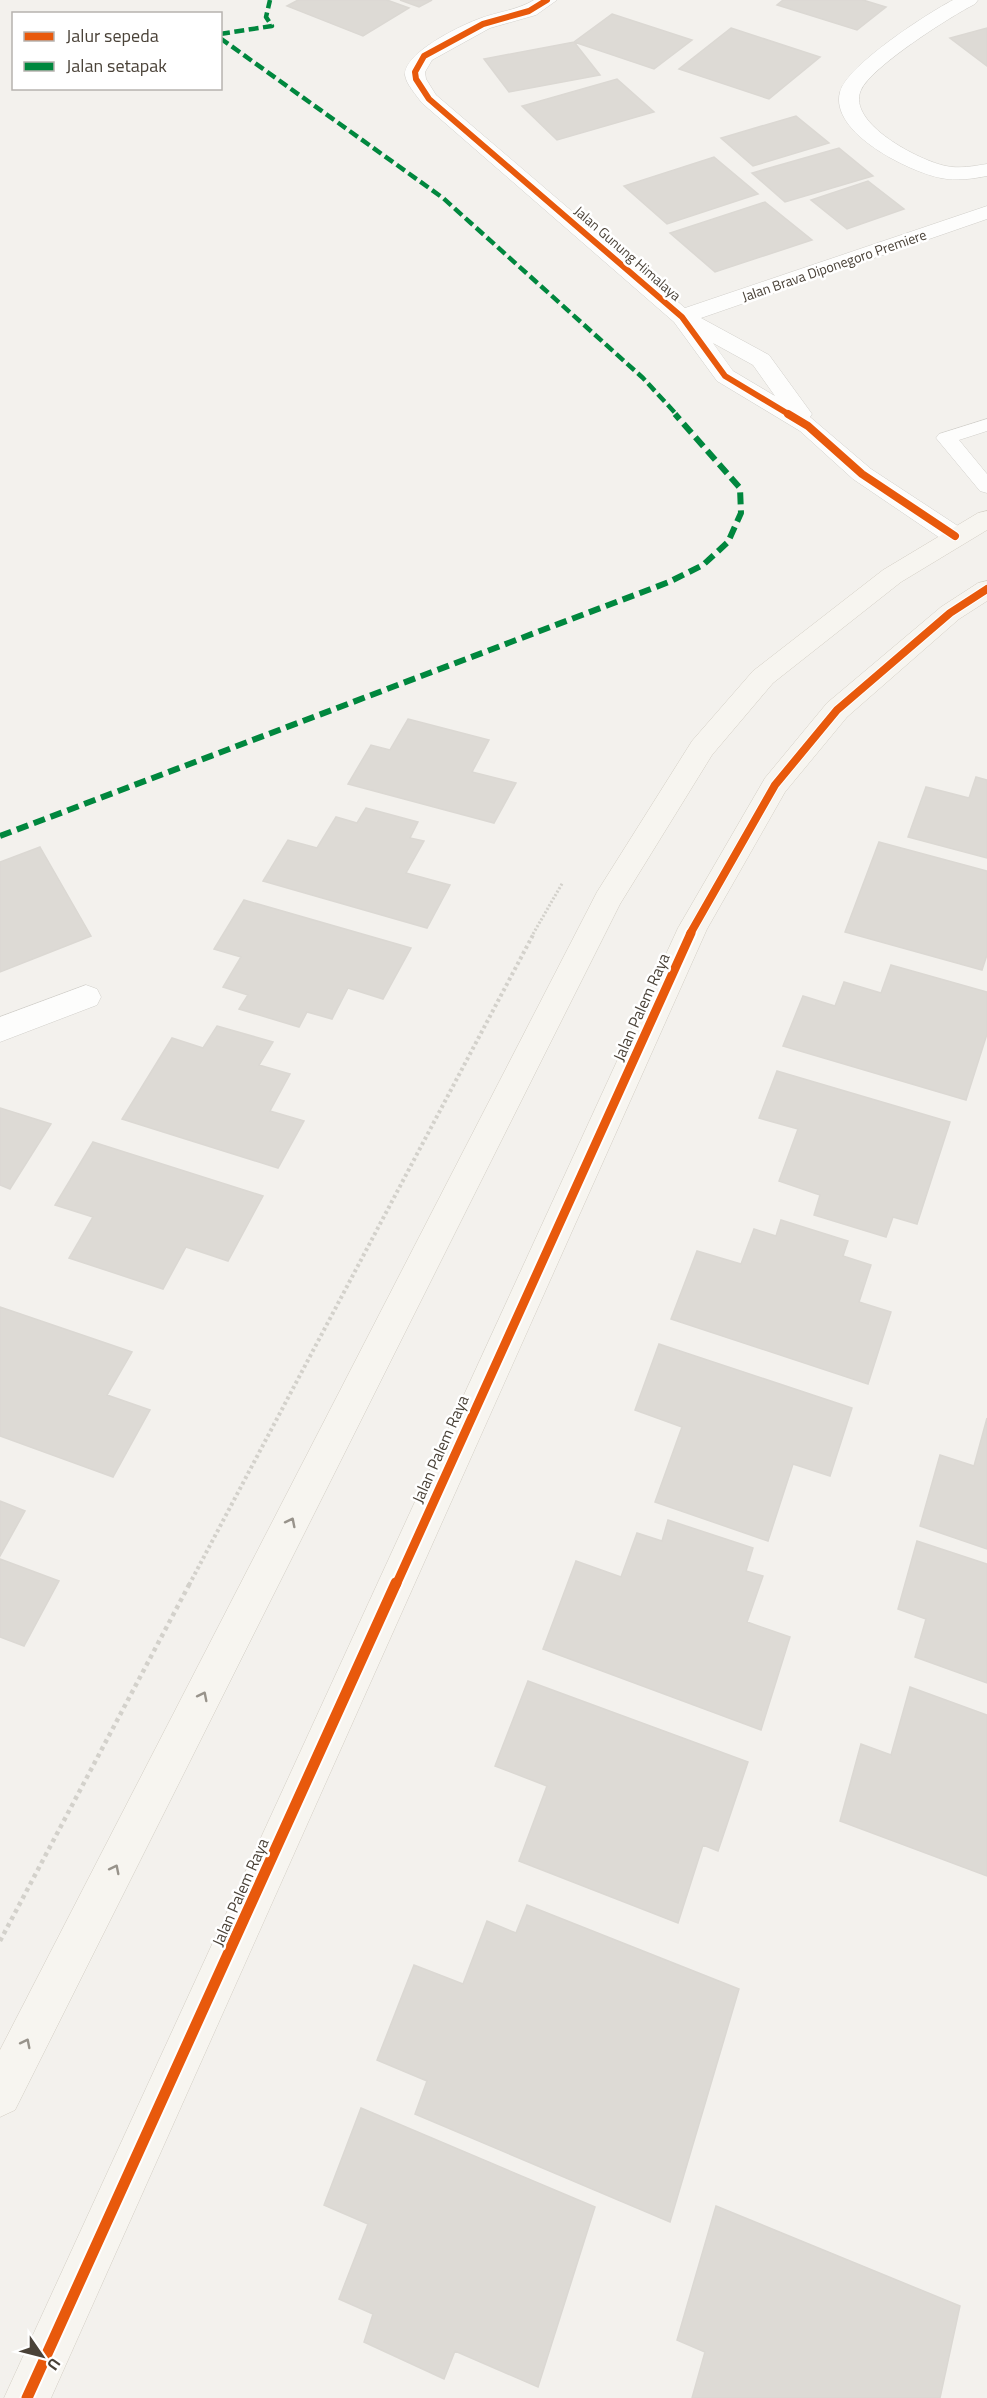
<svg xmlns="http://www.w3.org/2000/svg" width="987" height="2398" viewBox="0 0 987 2398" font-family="'Titillium Web',sans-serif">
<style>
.building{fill:#dddad5;stroke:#dbd8d3;stroke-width:1.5}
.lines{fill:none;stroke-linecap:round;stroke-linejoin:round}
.lane-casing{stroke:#d1cfca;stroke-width:1}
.street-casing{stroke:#d1cfca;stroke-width:1}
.secondary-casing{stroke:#d3cec4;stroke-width:1}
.path-far2{stroke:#d3d1cb;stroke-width:3;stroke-dasharray:2 2;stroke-linecap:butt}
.path-far1{stroke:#d3d1cb;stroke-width:4;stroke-dasharray:3 3;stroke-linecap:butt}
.path{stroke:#d3d1cb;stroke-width:4.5;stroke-dasharray:4 4;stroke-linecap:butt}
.lane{fill:#fdfdfc;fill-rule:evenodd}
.street{fill:#fdfdfc;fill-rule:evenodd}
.secondary{fill:#f7f5f0;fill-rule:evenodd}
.quiet-far1{stroke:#00873e;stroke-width:4.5;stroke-dasharray:10 4.5;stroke-linecap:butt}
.quiet{stroke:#00873e;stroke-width:6;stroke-dasharray:12 6;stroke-linecap:butt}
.cycleway-far3-casing{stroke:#fff;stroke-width:8}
.cycleway-far2-casing{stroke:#fff;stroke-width:10}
.cycleway-far1-casing{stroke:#fff;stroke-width:13}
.cycleway-casing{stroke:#fff;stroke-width:15}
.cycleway-far3{stroke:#e8590c;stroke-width:6}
.cycleway-far2{stroke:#e8590c;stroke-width:8}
.cycleway-far1{stroke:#e8590c;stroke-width:9}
.cycleway{stroke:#e8590c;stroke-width:11}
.oneway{stroke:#98938b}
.labels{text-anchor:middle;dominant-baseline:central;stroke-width:5;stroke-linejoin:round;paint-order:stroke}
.far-street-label{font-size:14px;fill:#4a4238;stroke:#fff}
.street-label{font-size:16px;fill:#4a4238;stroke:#fff}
</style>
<rect width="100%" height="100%" fill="#f3f1ed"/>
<path class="building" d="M298,0H387L409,8L363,36L287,6Z
M400,0H432L419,7Z
M783,0H863L886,7L857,30L777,5Z
M612,14L692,40L654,69L574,42Z
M731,28L820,57L769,99L679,69Z
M987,28V66L950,38Z
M574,42L600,75L509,92L484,59Z
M617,79L654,112L557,140L522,106Z
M796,116L829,143L753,166L721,138Z
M839,148L873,176L785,202L752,173Z
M714,157L758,194L667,224L624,186Z
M868,181L904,209L847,229L811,200Z
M765,202L812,240L715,272L670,233Z
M408,719L489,740L472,772L516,783L494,823L348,784L371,745L390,750Z
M976,777L987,780V858L908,837L926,787L969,798Z
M366,808L418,822L410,838L424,841L406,873L450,885L427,928L263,881L288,840L317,848L336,817L357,823Z
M879,842L987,871V955L982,970L845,932Z
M40,847L91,936L0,972V862Z
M244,900L411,948L383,999L348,988L332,1019L307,1012L299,1027L239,1009L248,995L223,987L241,957L214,949Z
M891,965L987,992V1034L966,1100L783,1046L803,996L835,1006L844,982L881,993Z
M217,1026L273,1042L259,1065L290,1074L270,1111L304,1121L278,1168L122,1119L172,1038L203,1048Z
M777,1071L950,1122L917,1224L893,1217L886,1237L814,1215L820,1195L779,1181L798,1129L759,1118Z
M0,1108L51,1124L10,1189L0,1185Z
M93,1142L263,1196L228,1261L186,1247L163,1289L69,1258L93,1217L55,1205Z
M781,1220L848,1241L843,1256L871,1265L859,1302L891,1312L868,1384L671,1319L697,1251L741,1264L754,1229L776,1236Z
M0,1307L132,1352L107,1395L150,1410L113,1477L0,1436Z
M659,1344L852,1408L830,1476L793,1464L768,1541L655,1502L682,1427L635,1410Z
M987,1418V1549L920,1526L940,1455L974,1466Z
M0,1501L25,1511L0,1556Z
M668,1520L753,1548L746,1571L763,1576L747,1622L790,1637L761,1730L543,1649L576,1561L621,1577L637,1533L662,1541Z
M917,1541L987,1564V1683L915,1657L926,1619L898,1609Z
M0,1559L59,1581L24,1646L0,1637Z
M528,1681L748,1762L718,1851L703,1845L678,1923L519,1861L547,1786L495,1766Z
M910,1687L987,1715V1876L840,1821L861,1744L891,1755Z
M527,1905L739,1989L670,2222L415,2114L427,2081L377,2060L414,1965L463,1984L487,1921L516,1933Z
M361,2108L595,2207L538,2387L455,2351L444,2379L364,2342L373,2314L339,2299L368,2224L324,2205Z
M716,2206L960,2306L940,2398H692L705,2352L677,2340Z"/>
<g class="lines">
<g class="lane-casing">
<path id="lane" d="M987,419V431L959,440L987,474V493L980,491L936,438L939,434Z"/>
</g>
<g class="street-casing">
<path id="street" d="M534,0H557L536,15L490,28L432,60L425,72L426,79L436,95L685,308L987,206V219L701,318L769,355L812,414L810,417L871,469L964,530L968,536L964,542L955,544L946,542L853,479L800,431L717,381L674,322L422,103C417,96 406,84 405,75C404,53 458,27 476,20C495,12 516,11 534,0ZM713,343L753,365L775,396L733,371Z
M953,0H978L975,4C951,16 871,67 861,90C846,123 920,161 946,166C959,169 974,166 987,164V176C972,179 956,181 941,178C910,172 829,133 840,92C847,65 928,13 953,0Z
M86,985L97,989L101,997L97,1005L0,1042V1017Z"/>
</g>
<g class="secondary-casing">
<path id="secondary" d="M987,511V530L901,582L773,683L712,755L620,904L15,2110L0,2117V2050L597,892L692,741L753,671L883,570L978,513Z
M987,581V601L959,619L847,717L785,792L707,929L51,2398H4L678,928L765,778L827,703L941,607L978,583Z"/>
</g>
<path class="path-far2" d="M533,934L563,882"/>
<path class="path-far1" d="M189,1585L534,933"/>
<path class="path" d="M0,1941L190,1583"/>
<use href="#lane" class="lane"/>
<use href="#street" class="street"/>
<use href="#secondary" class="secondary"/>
<path class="quiet-far1" d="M220,34L272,26L266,17L270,0
M220,38L443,198L643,378L677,415"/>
<path class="quiet" d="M0,836L669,582L703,565L728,542L741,513L740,488L675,414"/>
<g class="cycleway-far3-casing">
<path id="cycleway-far3" d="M547,0L529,11L483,24L424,56L415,72L416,79L429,99L682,317L725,376L790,415"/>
</g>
<g class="cycleway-far2-casing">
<path id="cycleway-far2" d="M788,414L808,426L862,474L955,536
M690,934L775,785L837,710L950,613L987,589"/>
</g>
<g class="cycleway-far1-casing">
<path id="cycleway-far1" d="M396,1585L691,933"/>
</g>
<g class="cycleway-casing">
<path id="cycleway" d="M27,2398L396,1583"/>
</g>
<use href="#cycleway-far3" class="cycleway-far3"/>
<use href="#cycleway-far2" class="cycleway-far2"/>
<use href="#cycleway-far1" class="cycleway-far1"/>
<use href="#cycleway" class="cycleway"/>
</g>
<defs><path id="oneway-chevron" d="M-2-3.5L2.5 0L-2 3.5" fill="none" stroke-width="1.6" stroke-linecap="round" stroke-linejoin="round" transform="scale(1.5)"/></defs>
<g class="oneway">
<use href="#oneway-chevron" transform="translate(291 1522) rotate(-63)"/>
<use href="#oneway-chevron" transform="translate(203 1696) rotate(-63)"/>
<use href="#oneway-chevron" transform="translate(115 1869) rotate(-63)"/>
<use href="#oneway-chevron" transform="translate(26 2043) rotate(-63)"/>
</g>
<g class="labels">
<g class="far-street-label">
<text transform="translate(628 253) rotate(41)">Jalan Gunung Himalaya</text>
<text transform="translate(834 265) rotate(-19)">Jalan Brava Diponegoro Premiere</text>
</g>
<g class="street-label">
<text transform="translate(641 1007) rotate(-66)">Jalan Palem Raya</text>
<text transform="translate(440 1449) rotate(-66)">Jalan Palem Raya</text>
<text transform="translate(240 1892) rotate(-66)">Jalan Palem Raya</text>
</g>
</g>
<rect x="12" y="12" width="210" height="78" fill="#ffffff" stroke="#b7b3af" stroke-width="1.5"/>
<rect x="24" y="32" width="30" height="9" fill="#e8590c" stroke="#b7b3af" stroke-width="1.5"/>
<text x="66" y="42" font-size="18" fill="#4a4238">Jalur sepeda</text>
<rect x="24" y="62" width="30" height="9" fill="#00873e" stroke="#b7b3af" stroke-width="1.5"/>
<text x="66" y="72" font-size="18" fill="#4a4238">Jalan setapak</text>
<g transform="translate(42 2356) rotate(125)" stroke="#ffffff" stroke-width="4.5" paint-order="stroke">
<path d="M0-4.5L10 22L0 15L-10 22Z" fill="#4a4238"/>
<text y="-9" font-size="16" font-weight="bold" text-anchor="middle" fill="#4a4238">U</text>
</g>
</svg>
